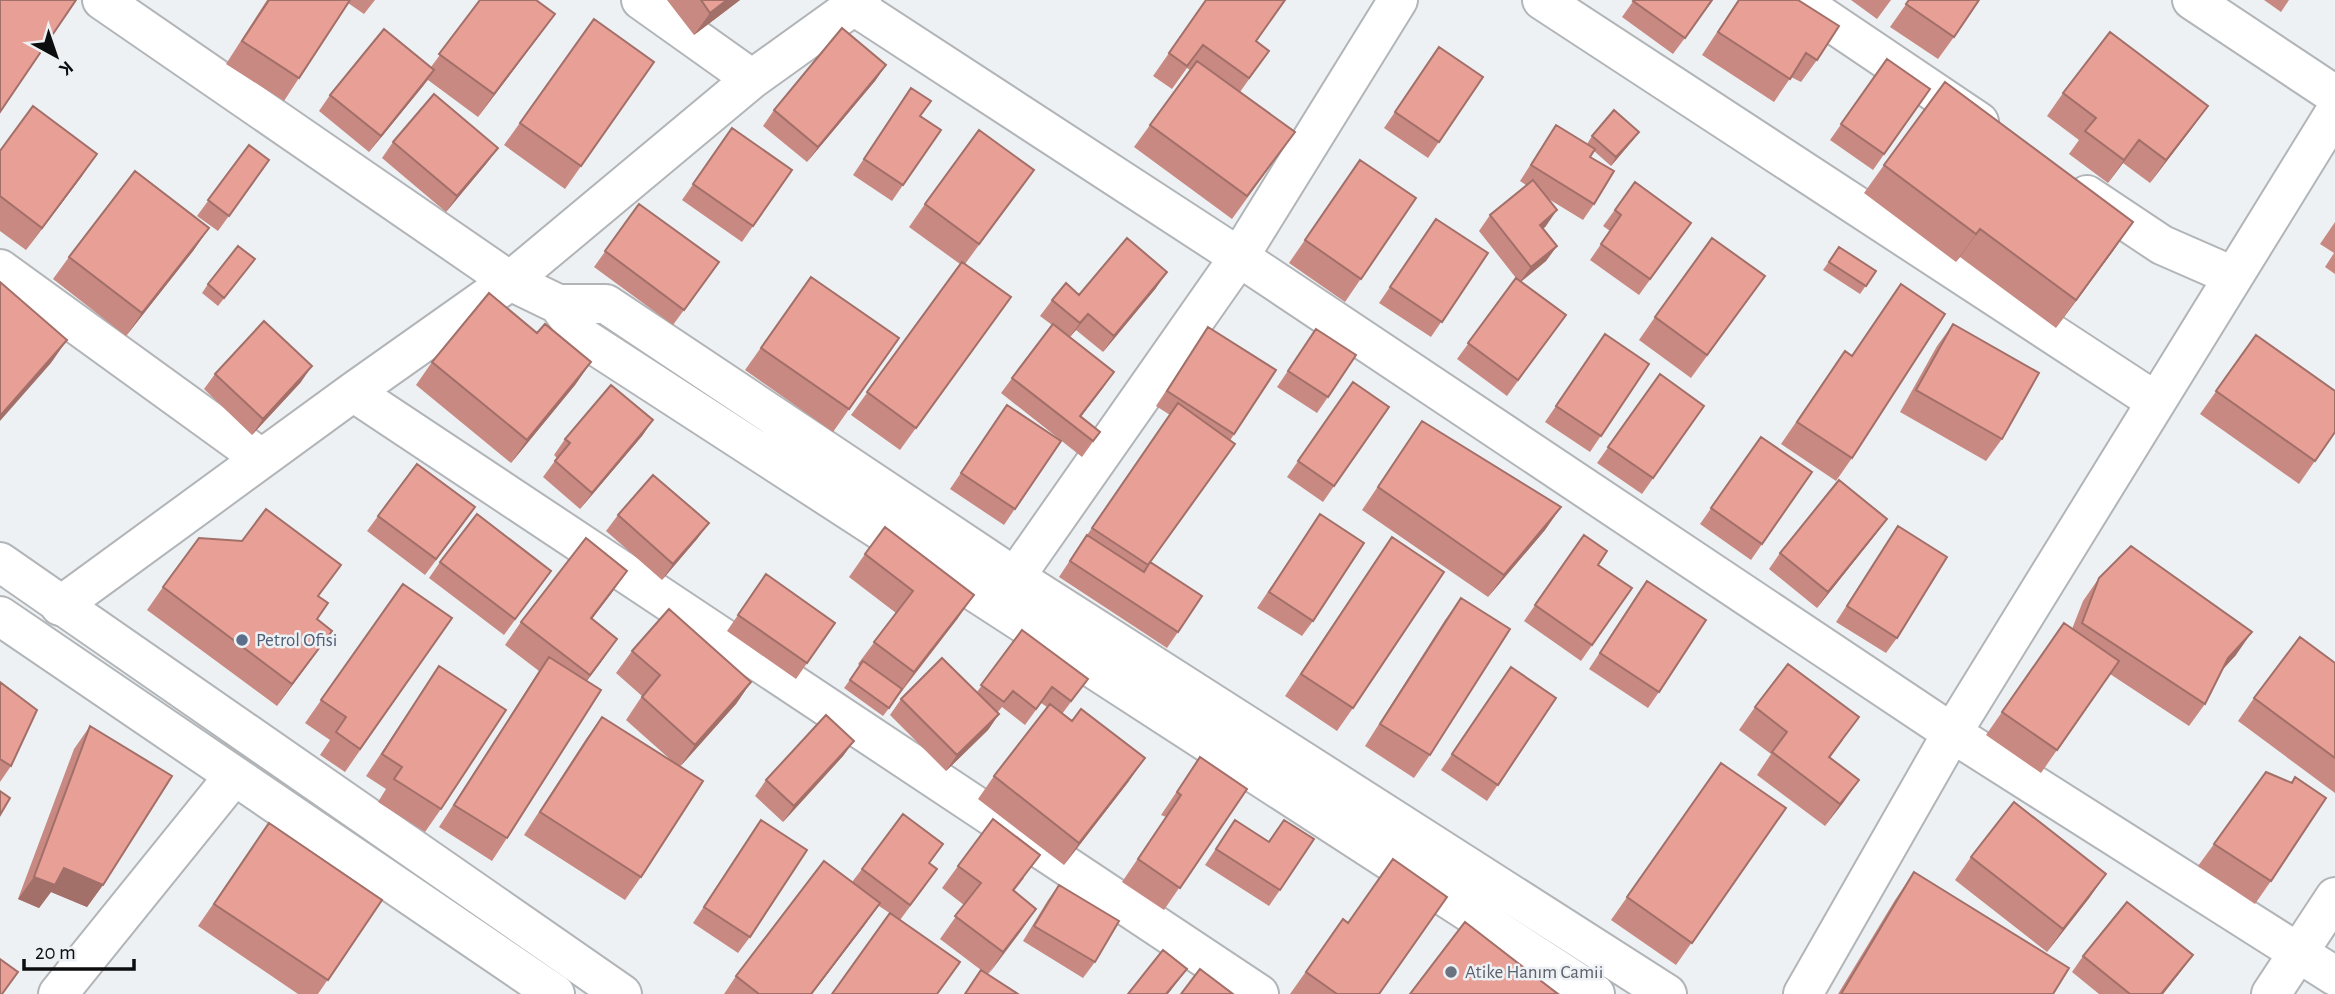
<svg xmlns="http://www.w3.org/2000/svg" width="2335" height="994" viewBox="0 0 2335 994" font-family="'Alegreya Sans',sans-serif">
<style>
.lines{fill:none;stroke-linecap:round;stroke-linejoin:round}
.street-casing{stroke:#b2b5b8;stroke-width:42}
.secondary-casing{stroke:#b2b5b8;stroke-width:42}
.street{stroke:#fff;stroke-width:38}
.secondary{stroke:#fff;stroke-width:38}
.wall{fill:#c78981}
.shaded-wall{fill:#a26f69}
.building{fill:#e79f96;stroke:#a26f69;stroke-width:2}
.service-dot{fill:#5c6f8a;stroke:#eef1f4;stroke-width:2.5}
.worship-dot{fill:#6b7280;stroke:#eef1f4;stroke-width:2.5}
.labels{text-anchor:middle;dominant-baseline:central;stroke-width:5;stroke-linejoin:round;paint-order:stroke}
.service-label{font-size:19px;fill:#4e5e75;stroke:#eef1f4;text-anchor:start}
.worship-label{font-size:19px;fill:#5b616d;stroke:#eef1f4;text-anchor:start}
</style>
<rect width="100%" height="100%" fill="#eef1f4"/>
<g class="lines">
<g class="street-casing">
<path id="street" d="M102,0L510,281L558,304H606L1015,577L1667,994
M641,0L752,79
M1542,0L2155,401
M1798,0L1979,122
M2192,0L2335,95
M854,6L1239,257L1952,733L2335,976
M2087,195L2162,245L2233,276
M0,269L261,458
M558,304L582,337L1595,994
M353,392L1259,994
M1015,577L1239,257L1398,0
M60,606L353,392L510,281L752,79L862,0
M58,994L234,776
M1803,994L1952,733L2335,112
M2271,994L2335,897"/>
</g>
<g class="secondary-casing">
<path id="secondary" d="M0,562L622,994
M0,616L555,994"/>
</g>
<use href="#street" class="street"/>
<use href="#secondary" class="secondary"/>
</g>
<path class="wall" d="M267,0H375L364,14L348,3L284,101L226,64Z
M480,0L555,14L478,117L428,80L369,152L319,111L330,95L431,67Z
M667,0H740L694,35Z
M1206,0L1256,41L1269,51L1240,92L1295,132L1232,219L1134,147L1190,70L1187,68L1172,89L1153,76Z
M1634,0H1713L1673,54L1622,17Z
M1738,0H1798L1817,60L1801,82L1791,77L1774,102L1702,55Z
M1851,0H1891L1877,19Z
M1909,0L1954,37L1938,59L1890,27Z
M2264,0H2289L2281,12Z
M594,19L654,62L565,189L504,145Z
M1439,47L1483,77L1428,158L1384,128Z
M1887,59L1930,89L1873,170L1830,140Z
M886,65L875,81L807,162L763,126L774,110Z
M911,88L920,116L941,130L892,201L853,175Z
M2063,93L2192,128L2150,183L2123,163L2108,183L2069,154L2079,140L2047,116Z
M1556,125L1587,144L1592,136L1639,132L1633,140L1611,166L1594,151L1590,157L1594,204L1583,220L1547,198L1546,226L1543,229L1557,246L1546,261L1521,282L1566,315L1507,396L1457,359L1516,278L1479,231L1490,215L1526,185L1520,181Z
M732,128L792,170L742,242L682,200Z
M393,142L498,148L486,164L446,212L382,158Z
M249,145L269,160L218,231L197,216Z
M0,151L82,176L26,250L0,231Z
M1360,160L1416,198L1345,302L1289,263Z
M1884,165L2113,251L2056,328L1960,257L1956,262L1864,193Z
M1635,182L1691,223L1639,295L1590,260L1610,231L1603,226Z
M1018,192L965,264L1011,297L900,450L851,415L960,264L909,227L925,204Z
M639,204L719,262L673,325L594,267Z
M1436,219L1488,253L1431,337L1379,303Z
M2335,222V274L2325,267L2334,253L2320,244Z
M209,228L193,251L126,336L53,279L69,257Z
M1839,247L1876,271L1860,294L1823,270Z
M255,259L218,306L202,293L208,284Z
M1765,276L1691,378L1639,340L1655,317Z
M811,277L899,338L833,432L745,370Z
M1156,288L1103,352L1076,330L1070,337L1114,372L1081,416L1100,432L1082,457L1001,393L1052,325L1040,316L1052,300L1079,295Z
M1953,324L2002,439L1986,461L1900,412L1937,346Z
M1208,327L1276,370L1150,563L1178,632L1167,648L1059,577L1076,551L1170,415L1156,406Z
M1316,329L1328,397L1317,413L1277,387Z
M537,333L591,362L575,385L511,463L416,385L432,362Z
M1605,334L1649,364L1590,452L1545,422Z
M2256,335L2335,432L2299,484L2200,414Z
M1852,355V458L1836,481L1781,444L1829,374Z
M215,374L301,382L252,435L204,389Z
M1660,374L1704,406L1642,494L1597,463Z
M1353,382L1389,407L1323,502L1287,477Z
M1007,405L1061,441L1004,525L950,489Z
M653,420L642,436L580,509L543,477L557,458L554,455L565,439Z
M1422,421L1561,507L1545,530L1488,597L1362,510Z
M1761,437L1812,472L1751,560L1700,524Z
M1320,514L1313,621L1302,636L1257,608Z
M618,515L709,523L697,539L662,580L606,531Z
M378,516L464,523L425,575L367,531Z
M1887,519L1875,535L1817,608L1769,569L1780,553Z
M1898,526L1897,638L1886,653L1836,622Z
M1584,535L1598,565L1632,588L1581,661L1524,621Z
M1392,537L1353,708L1337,731L1285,696Z
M865,554L958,618L883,716L844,688L860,666L858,664L896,613L849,577Z
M440,562L540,586L504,635L429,578Z
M627,571L592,619L601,662L586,681L507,838L492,861L439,827L539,671L505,645L521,622Z
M766,574L835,623L796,679L727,631Z
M2099,578L2236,655L2222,670L2205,704L2189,726L2110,674L2041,773L1986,735L2064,623L2072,629L2083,601Z
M1647,581L1659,692L1648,708L1589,669Z
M403,584L452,618L345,772L320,755L330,740L305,723Z
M163,587L319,597L317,619L316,653L277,706L147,610Z
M1461,598L1430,755L1414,778L1365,746L1445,620Z
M1022,630L1088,679L1062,714L1129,781L1064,865L978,799L994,776L1047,707L1041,703L1025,725L1002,707L997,713L999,714L988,730L946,771L890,715L901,699L977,692Z
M632,651L751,682L736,704L680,766L641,877L625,900L524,835L586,739L602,717L672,761L626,720L642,696L616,673Z
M2335,663V793L2238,721L2254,698Z
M439,666L441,809L425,832L378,802L386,789L366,776Z
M1511,667L1556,698L1487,801L1441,770Z
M0,682L11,766L0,782Z
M1755,707L1843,740L1830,758L1859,780L1825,826L1757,775L1771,754L1739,730Z
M90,726L103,885L87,907L51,892L39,908L18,899L74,749Z
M854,741L843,756L783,822L755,796L766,780Z
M1200,757L1247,789L1164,910L1122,882L1166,817L1161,815Z
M1721,763L1786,808L1676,965L1611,920Z
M2295,777L2271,881L2255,904L2198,866L2214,844L2291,783Z
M761,820L750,937L738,953L693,923Z
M1235,820L1268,842L1284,820L1280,890L1269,906L1205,865Z
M269,823L382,900L318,994H298L198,926Z
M1971,857L2090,897L2047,952L1955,880Z
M930,864L926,885L900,920L879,906L812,994H724L736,976L852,882L862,869Z
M958,866L1024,878L1014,891L1036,909L988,974L1018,994H964L981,970L940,939L964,905L942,888Z
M1914,872L2053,994H1838L1895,900Z
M1059,885L1095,962L1083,978L1023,941L1048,900Z
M1343,919L1379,994H1290Z
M2083,956L2181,971L2163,994H2099L2072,972Z"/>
<path class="shaded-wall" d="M727,0H740L694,35L710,13Z
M555,14L539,36L478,117L494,94Z
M886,65L875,81L807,162L818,147Z
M434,70L423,86L369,152L381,136Z
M2208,106L2192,128L2150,183L2166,160Z
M1639,132L1633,140L1611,166L1616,157Z
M2139,140L2123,163L2108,183L2124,160Z
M498,148L486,164L446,212L457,196Z
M97,154L82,176L26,250L42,228Z
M1557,210L1546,226L1529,241L1540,225Z
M2133,222L2113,251L2056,328L2076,300Z
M209,228L193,251L126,336L142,313Z
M1980,229L1960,257L1956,262L1976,234Z
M1557,246L1546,261L1519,283L1531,267Z
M1167,272L1156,288L1103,352L1114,336Z
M1088,314L1076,330L1068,339L1080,323Z
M67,340L51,363L0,421V416Z
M591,362L575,385L511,463L527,440Z
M312,366L301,382L252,435L263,419Z
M1114,372L1103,388L1074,426H1073Z
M653,420L642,436L580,509L592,493Z
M1561,507L1545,530L1488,597L1504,575Z
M1887,519L1875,535L1817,608L1828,592Z
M709,523L697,539L662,580L673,564Z
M627,571L611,594L575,641L591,618Z
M974,595L958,618L898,695L914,672Z
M332,631L316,653L277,706L292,684Z
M2252,632L2236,655L2212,681L2228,658Z
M617,639L601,662L574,698L590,675Z
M751,682L736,704L679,768L695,745Z
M999,714L988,730L946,771L957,755Z
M854,741L843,756L783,822L794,806Z
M1145,758L1129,781L1064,865L1079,843Z
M1859,780L1843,803L1825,826L1840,804Z
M64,868L103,885L87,907L51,892L39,908L18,899L34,877Z
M2106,874L2090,897L2047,952L2063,929Z
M880,903L864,926L812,994H811Z
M1036,909L1021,931L988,975L1003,952Z
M2193,955L2181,971L2163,994H2161Z
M1187,969L1168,994H1166Z"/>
<path class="building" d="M0,0H76L0,112Z
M269,0H350L299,78L242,41Z
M480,0H536L555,14L494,94L439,54Z
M701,0H727L710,13Z
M1206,0H1285L1256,41L1269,51L1249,78L1203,45L1187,66L1169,53Z
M1634,0H1712L1685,38L1633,1Z
M1739,0H1798L1839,26L1817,60L1806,53L1790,79L1718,32Z
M1909,0H1979L1954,37L1906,4Z
M594,19L654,62L581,166L520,123Z
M842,28L886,65L818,147L774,110Z
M384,29L434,70L381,136L330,95Z
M2110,32L2208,106L2166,160L2139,140L2124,160L2085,131L2096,118L2063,93Z
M1439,47L1483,77L1439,142L1395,112Z
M1887,59L1930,89L1884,154L1841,124Z
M1197,61L1295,132L1247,196L1150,125Z
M1945,82L2133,222L2076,300L1980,229L1976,234L1884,165Z
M911,88L931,101L920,116L941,130L903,185L864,159Z
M434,94L498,148L457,196L393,142Z
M33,106L97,154L42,228L0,196V151Z
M1614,110L1639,132L1616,157L1592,136Z
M1556,125L1595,149L1590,157L1614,171L1594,204L1531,165Z
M732,128L792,170L753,226L693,184Z
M979,130L1034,170L979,244L925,204Z
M249,145L269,160L229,216L208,200Z
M1360,160L1416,198L1361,279L1305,240Z
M135,171L209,228L142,313L69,257Z
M1533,180L1557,210L1540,225L1557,246L1531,267L1490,215Z
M1635,182L1691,223L1650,279L1601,244L1621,215L1615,210Z
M639,204L719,262L684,310L605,251Z
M1436,219L1488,253L1442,322L1390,287Z
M1127,238L1167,272L1114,336L1088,314L1080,323L1052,300L1066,283L1079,295Z
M1712,238L1765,276L1707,355L1655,317Z
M238,246L255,259L224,298L208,284Z
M1839,247L1876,271L1866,286L1829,262Z
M962,262L1011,297L916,428L867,392Z
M811,277L899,338L849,409L761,348Z
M1516,278L1566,315L1518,380L1468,343Z
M0,282L67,340L0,416Z
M1901,284L1945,314L1852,458L1797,422L1845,351L1852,356Z
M489,293L537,333L545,324L591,362L527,440L432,362Z
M264,321L312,366L263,419L215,374Z
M1053,324L1114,372L1080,416L1100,432L1093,441L1012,378Z
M1953,324L2039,373L2002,439L1916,390Z
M1208,327L1276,370L1234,434L1167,391Z
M1316,329L1356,355L1328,397L1288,371Z
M1605,334L1649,364L1601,436L1556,406Z
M2256,335L2335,391V432L2315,461L2216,391Z
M1660,374L1704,406L1653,478L1608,447Z
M1353,382L1389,407L1334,486L1298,461Z
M611,385L653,420L592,493L555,461L570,443L565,439Z
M1178,403L1235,444L1148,565L1092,528Z
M1007,405L1061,441L1015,509L961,473Z
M1422,421L1561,507L1504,575L1378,487Z
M1761,437L1812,472L1762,544L1711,508Z
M417,464L475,507L436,559L378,516Z
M653,475L709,523L673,564L618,515Z
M1839,480L1887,519L1828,592L1780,553Z
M266,509L341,565L318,596L328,603L317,619L332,631L292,684L163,587L199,538L242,541Z
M477,514L551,571L515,619L440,562Z
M1320,514L1364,543L1313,621L1269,592Z
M1898,526L1947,557L1897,638L1847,606Z
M885,527L974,595L914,672L874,642L913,591L865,554Z
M1087,535L1144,572L1150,562L1202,596L1178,632L1070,561Z
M1584,535L1607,551L1598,565L1632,588L1592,645L1535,605Z
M1392,537L1444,572L1353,708L1301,674Z
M586,538L627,571L591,618L617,639L590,675L521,622Z
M2131,546L2252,632L2228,658L2205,704L2082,623L2099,578Z
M766,574L835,623L807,663L738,615Z
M1647,581L1706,620L1659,692L1600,653Z
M403,584L452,618L360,749L336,732L346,717L321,700Z
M1461,598L1510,629L1430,755L1380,724Z
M669,609L751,682L695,745L642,697L660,675L632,651Z
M2064,623L2119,661L2057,750L2002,712Z
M1022,630L1088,679L1071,701L1052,687L1036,709L1013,691L1004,702L981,685Z
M2300,637L2335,663V758L2254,698Z
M549,657L601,690L507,838L454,805Z
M942,658L999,714L957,755L901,699Z
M863,661L902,689L889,708L850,680Z
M1788,664L1859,717L1829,757L1859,780L1840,804L1772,752L1787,732L1755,707Z
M439,666L506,710L441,809L394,779L402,767L382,754Z
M1511,667L1556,698L1498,785L1452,754Z
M0,682L37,710L11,766L0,759Z
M1050,704L1072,721L1081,709L1145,758L1079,843L994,776Z
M826,715L854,741L794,806L766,780Z
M602,717L703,781L641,877L540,812Z
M90,726L172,776L103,885L64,868L55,885L34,877Z
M1200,757L1247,789L1180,888L1138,859L1181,795L1177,792Z
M1721,763L1786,808L1692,943L1627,897Z
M2266,772L2292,783L2295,777L2326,798L2271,881L2214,844Z
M0,791L10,798L0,815Z
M2014,802L2106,874L2063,929L1971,857Z
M903,814L943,844L929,863L937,869L910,905L862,869Z
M993,819L1040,855L1013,890L1036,909L1003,952L955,916L981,883L958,866Z
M761,820L807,850L750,937L704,907Z
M1235,820L1269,842L1284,820L1314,839L1280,890L1216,849Z
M269,823L382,900L328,980L214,904Z
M1393,859L1447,897L1379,994H1337L1306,972L1343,919L1348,923Z
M824,861L880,903L811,994H759L736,976Z
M1914,872L2069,968L2053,994H1841Z
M1059,885L1119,921L1095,962L1034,926Z
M2127,902L2193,955L2161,994H2130L2083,956Z
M890,913L960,962L937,994H832Z
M1465,922L1558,994H1410Z
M1163,950L1187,969L1166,994H1128Z
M0,959L18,972L2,994H0Z
M1200,969L1233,994H1181Z
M981,970L1018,994H965Z"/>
<circle class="service-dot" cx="242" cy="640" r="7"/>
<circle class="worship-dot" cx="1451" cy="972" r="7"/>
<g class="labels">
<g class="service-label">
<text x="256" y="640">Petrol Ofisi</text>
</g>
<g class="worship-label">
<text x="1465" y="972">Atike Hanım Camii</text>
</g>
</g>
<g transform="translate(56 56) rotate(140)" stroke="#eef1f4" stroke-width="5" paint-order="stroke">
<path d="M0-5L12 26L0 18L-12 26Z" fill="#0c0d0e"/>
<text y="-10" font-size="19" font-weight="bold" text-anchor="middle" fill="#0c0d0e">K</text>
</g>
<path d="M24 959v10h110v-10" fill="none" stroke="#0c0d0e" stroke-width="3.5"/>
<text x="35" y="959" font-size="21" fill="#0c0d0e" stroke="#eef1f4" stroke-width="5" paint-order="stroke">20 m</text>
</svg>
